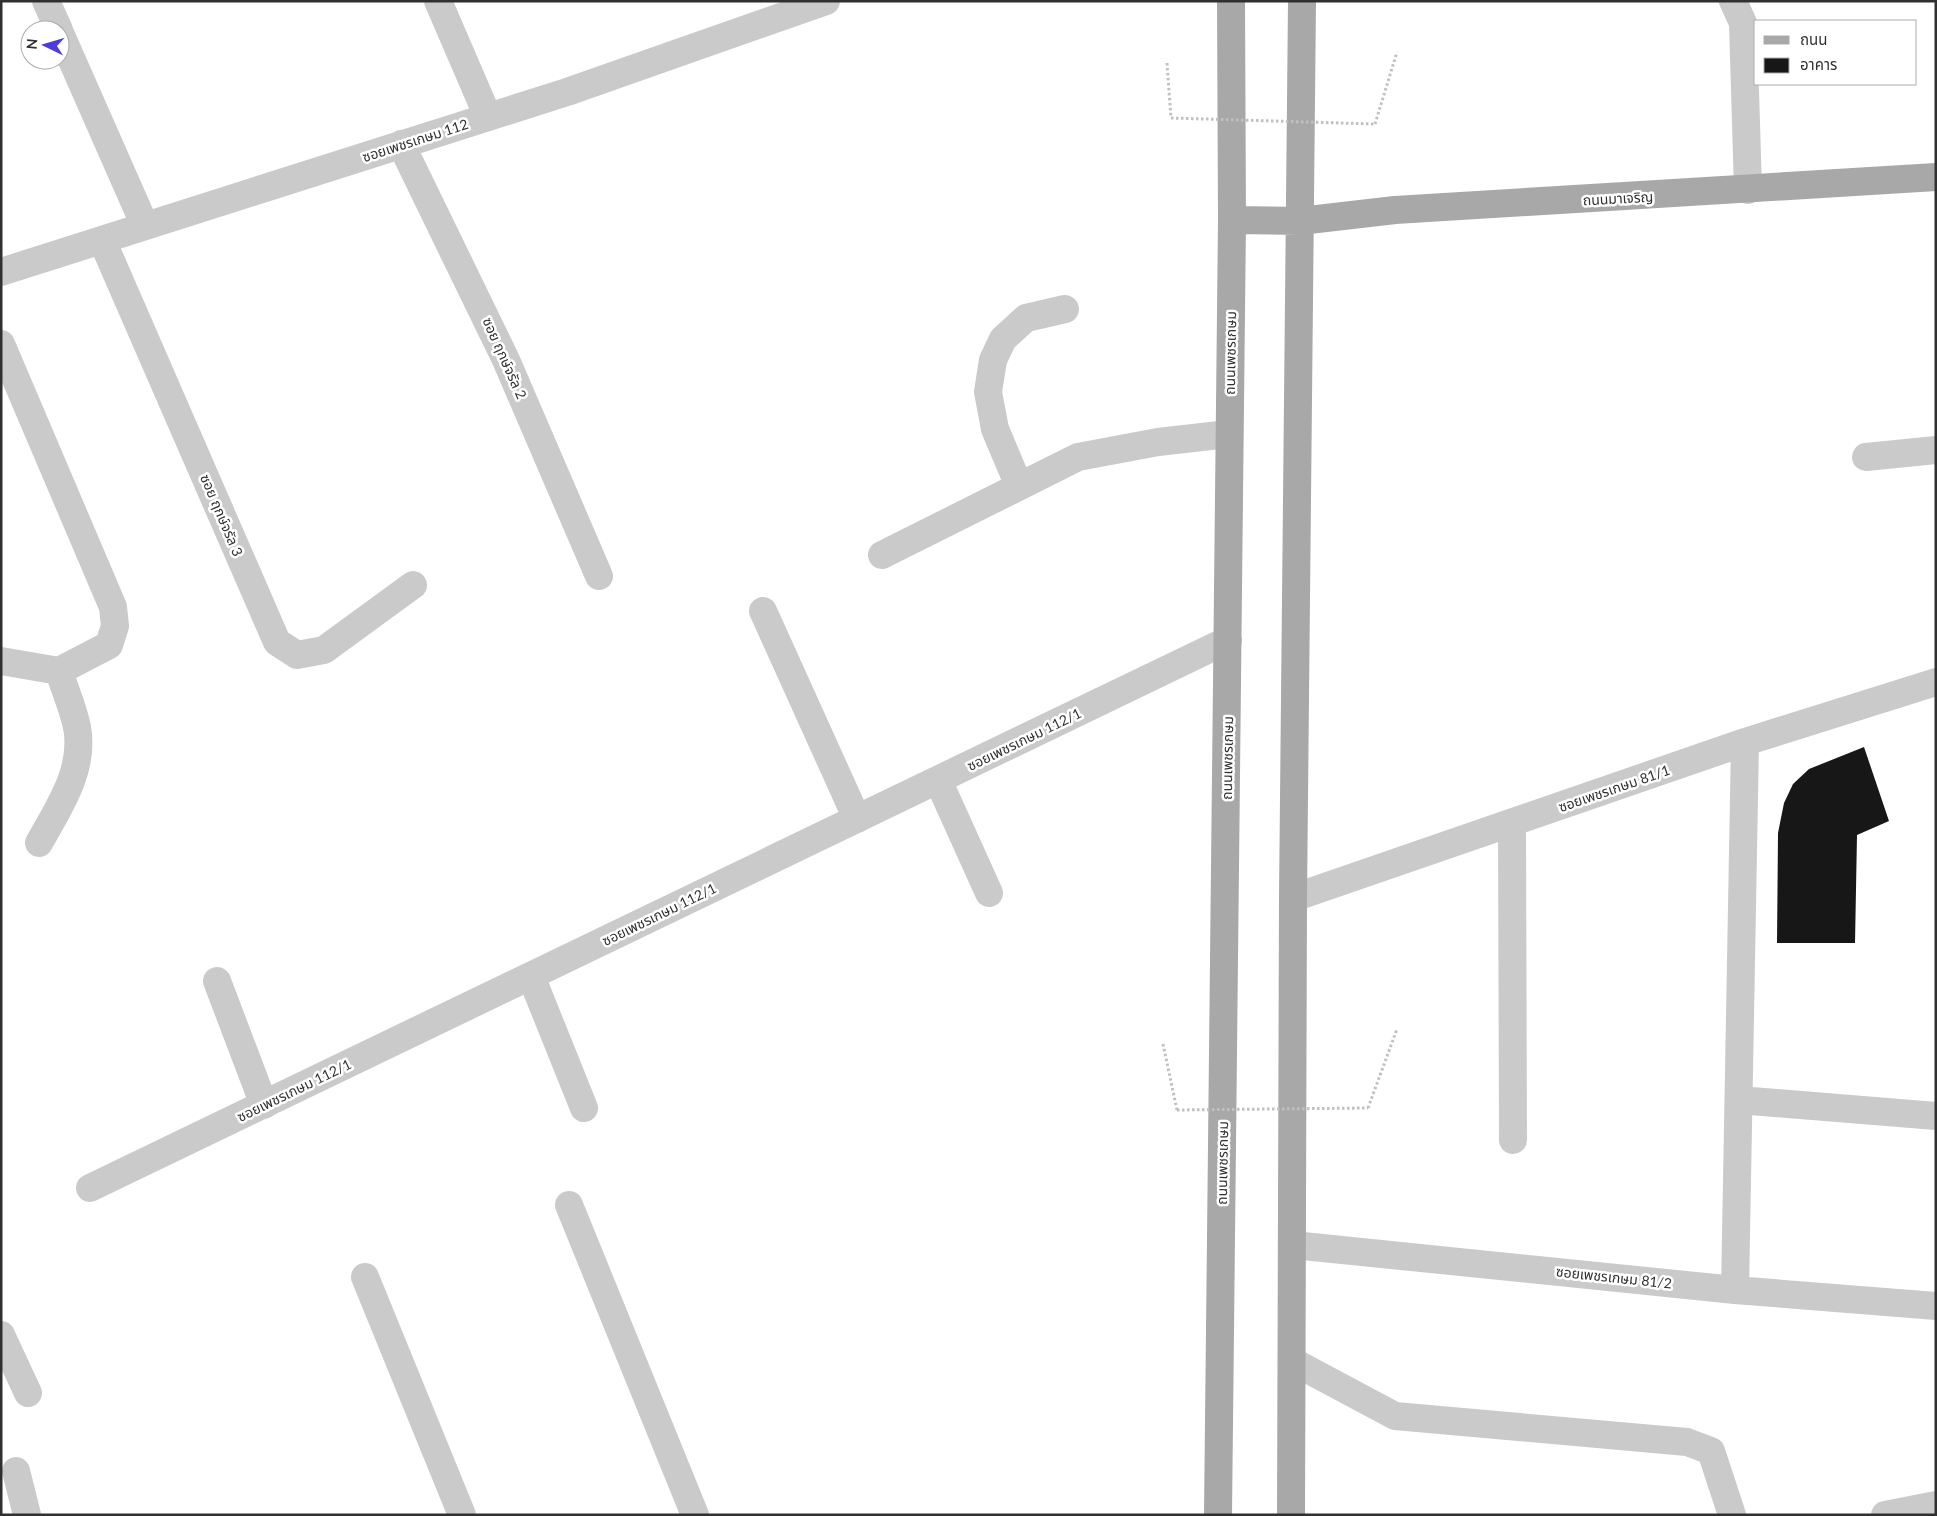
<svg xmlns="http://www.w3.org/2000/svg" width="1937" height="1516" viewBox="0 0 1937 1516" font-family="Lato,'Noto Sans Thai',sans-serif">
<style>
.building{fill:#171717}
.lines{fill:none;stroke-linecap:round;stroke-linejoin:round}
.path{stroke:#c0c0c0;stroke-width:3;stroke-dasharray:2.5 2.5;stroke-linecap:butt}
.minor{stroke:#cacaca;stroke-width:28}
.major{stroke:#a8a8a8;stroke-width:28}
.path-bridge{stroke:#c0c0c0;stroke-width:3;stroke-dasharray:2.5 2.5;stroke-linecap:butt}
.labels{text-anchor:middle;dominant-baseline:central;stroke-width:5;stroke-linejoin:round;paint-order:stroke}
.street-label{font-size:14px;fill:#303030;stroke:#fff}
</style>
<rect width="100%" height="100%" fill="#fff"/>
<path class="building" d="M1864,747L1889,821L1857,835L1855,943H1777L1778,833L1784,803L1793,784L1809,769Z"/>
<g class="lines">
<path class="path" d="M1167,63L1171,118
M1375,124L1397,52
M1163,1044L1177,1110
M1368,1108L1397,1029"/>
<path class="minor" d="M46,1L59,30
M438,1L488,117
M1733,1L1743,23L1748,190
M60,33L145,226
M401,144L506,360L599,576
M102,240L277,642L297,655L324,650L413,585
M1,272L567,92L826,1
M1,344L113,607L115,626L109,645L59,671C65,690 73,708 77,727C85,770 59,807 39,843
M1866,457L1936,450
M1019,486L995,429L988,392L993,360L1003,339L1026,318L1065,309
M882,555L1078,457L1158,442L1228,434
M763,611L857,819
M1,661L59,671
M938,780L989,893
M1512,823L1513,1140
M1293,898L1745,742L1936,682
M531,976L584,1108
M217,981L264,1105
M1739,1100L1936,1116
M90,1188L1228,640
M569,1205L695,1515
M1293,1245L1735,1290L1936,1306
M365,1277L462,1515
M1735,1290L1745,742
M1,1335L28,1393
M1292,1361L1395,1416L1687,1442L1711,1451L1732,1515
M16,1471L27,1515
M1885,1515L1936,1505"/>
<path class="major" d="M1232,220L1300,221L1395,210L1936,177
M1218,1515L1232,220L1231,1
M1291,1515L1293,898L1302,1"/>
<path class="path-bridge" d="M1171,118L1375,124
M1177,1110L1368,1108"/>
</g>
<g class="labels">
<g class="street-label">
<text transform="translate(415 140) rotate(-18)">ซอยเพชรเกษม 112</text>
<text transform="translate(1618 198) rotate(-3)">ถนนมาเจริญ</text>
<text transform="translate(1230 353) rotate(-89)">ถนนเพชรเกษม</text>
<text transform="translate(505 358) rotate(66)">ซอย ฤกษ์จรัล 2</text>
<text transform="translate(222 515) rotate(67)">ซอย ฤกษ์จรัล 3</text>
<text transform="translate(1024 739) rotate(-26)">ซอยเพชรเกษม 112/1</text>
<text transform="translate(1227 758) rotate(-89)">ถนนเพชรเกษม</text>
<text transform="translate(1614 788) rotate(-19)">ซอยเพชรเกษม 81/1</text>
<text transform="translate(659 914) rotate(-26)">ซอยเพชรเกษม 112/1</text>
<text transform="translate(294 1090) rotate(-26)">ซอยเพชรเกษม 112/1</text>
<text transform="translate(1222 1163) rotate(-89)">ถนนเพชรเกษม</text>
<text transform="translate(1614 1277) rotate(6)">ซอยเพชรเกษม 81/2</text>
</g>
</g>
<rect width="1937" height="1516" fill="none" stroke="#303030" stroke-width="5"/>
<rect x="1754" y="20" width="162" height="65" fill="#ffffff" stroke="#acacac"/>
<rect x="1764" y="36" width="25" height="8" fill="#a8a8a8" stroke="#acacac"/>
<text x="1800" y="45" font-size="15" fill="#303030">ถนน</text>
<rect x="1764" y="58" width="25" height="15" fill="#171717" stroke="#acacac"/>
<text x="1800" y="70" font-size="15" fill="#303030">อาคาร</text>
<g transform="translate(45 45) rotate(275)"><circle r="24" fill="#ffffff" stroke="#acacac"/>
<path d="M0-4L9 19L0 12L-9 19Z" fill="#4d3ddc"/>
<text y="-8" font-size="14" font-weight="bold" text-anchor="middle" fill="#303030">N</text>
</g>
</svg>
